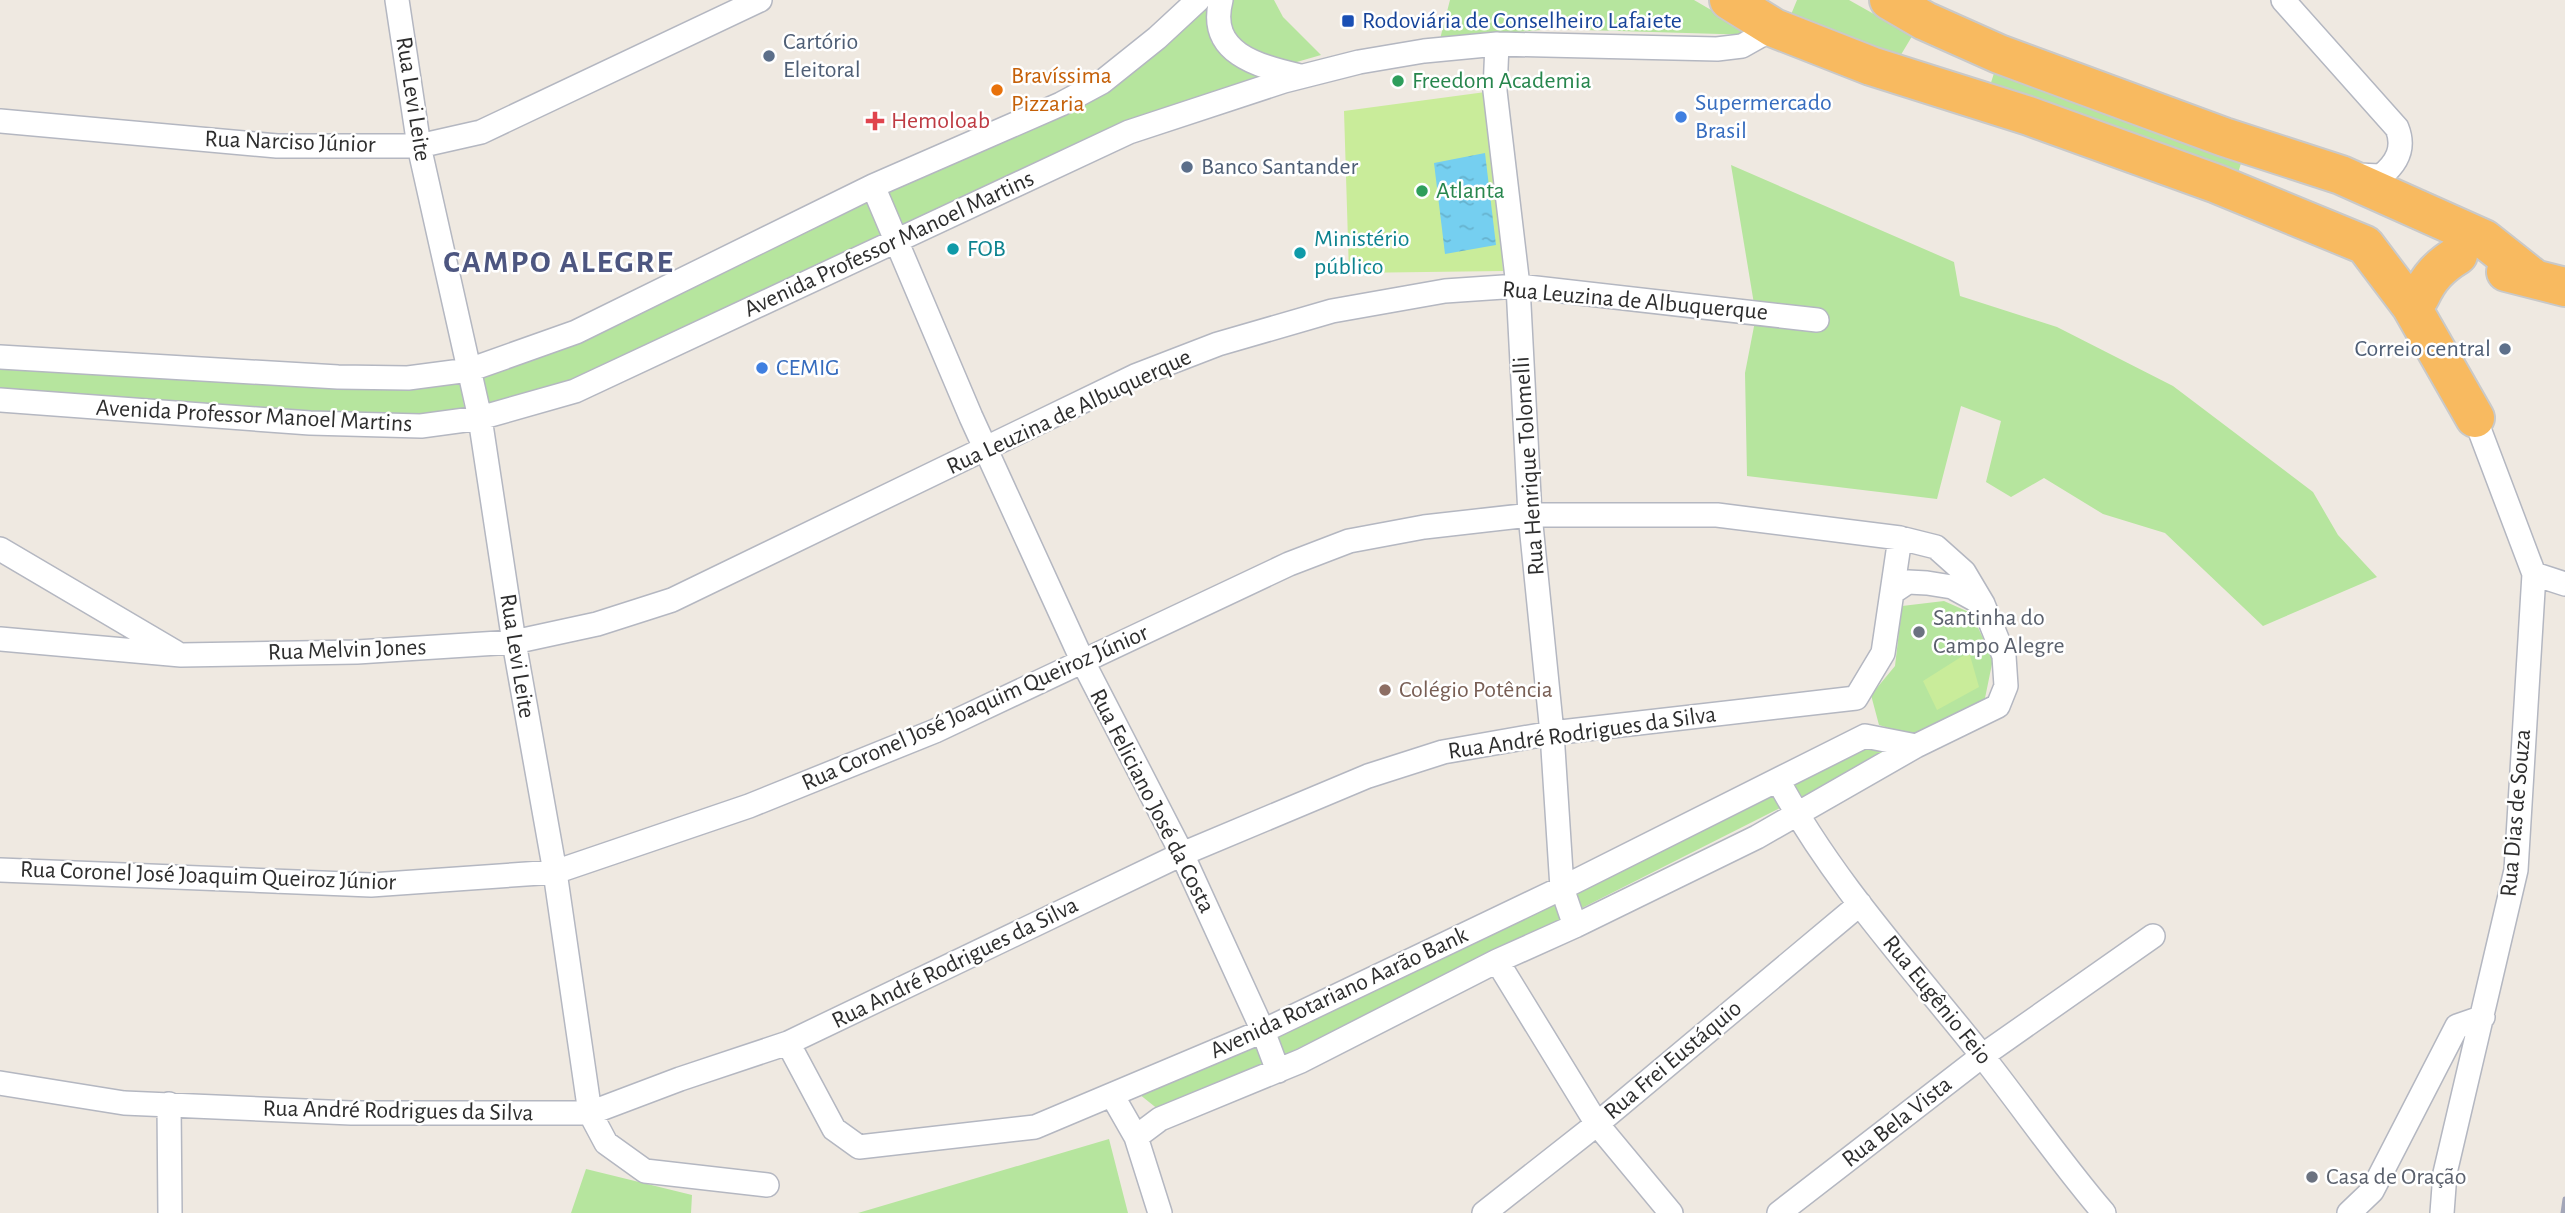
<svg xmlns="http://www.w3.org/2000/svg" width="2565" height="1213" viewBox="0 0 2565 1213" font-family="'Alegreya Sans',sans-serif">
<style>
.green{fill:#b6e59e}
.pitch{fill:#c9ec9a}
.water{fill:url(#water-ripples)}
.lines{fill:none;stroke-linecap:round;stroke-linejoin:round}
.minor-casing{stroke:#b4b7c1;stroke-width:26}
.trunk-casing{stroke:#c9c9c9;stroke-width:42}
.minor{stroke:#fff;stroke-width:23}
.trunk{stroke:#f8ba60;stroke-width:38}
.rail{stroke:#a3a6b8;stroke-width:5}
.transit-dot{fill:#1a4fb4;stroke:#fff;stroke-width:2.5}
.service-dot{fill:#5c6f8a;stroke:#fff;stroke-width:2.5}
.leisure-dot{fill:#2e9e5b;stroke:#fff;stroke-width:2.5}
.food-dot{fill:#e8710a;stroke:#fff;stroke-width:2.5}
.shop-dot{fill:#3f7fe0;stroke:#fff;stroke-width:2.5}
.health-dot{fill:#e0444e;stroke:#fff;stroke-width:2.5}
.culture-dot{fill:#0f9aa8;stroke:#fff;stroke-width:2.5}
.worship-dot{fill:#6b7280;stroke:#fff;stroke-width:2.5}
.education-dot{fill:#8d6e63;stroke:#fff;stroke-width:2.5}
.labels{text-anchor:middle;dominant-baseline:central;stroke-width:5;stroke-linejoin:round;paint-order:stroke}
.transit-label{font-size:24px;fill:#164399;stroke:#fff;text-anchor:start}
.service-label{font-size:24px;fill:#4e5e75;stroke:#fff;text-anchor:start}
.food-label{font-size:24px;fill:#c56008;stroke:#fff;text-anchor:start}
.leisure-label{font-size:24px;fill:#27864d;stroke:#fff;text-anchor:start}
.street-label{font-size:24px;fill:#2e2e2e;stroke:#fff}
.shop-label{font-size:24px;fill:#366cbe;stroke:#fff;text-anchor:start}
.health-label{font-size:24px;fill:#be3a42;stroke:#fff;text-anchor:start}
.culture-label{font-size:24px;fill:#0d838f;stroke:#fff;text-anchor:start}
.worship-label{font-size:24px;fill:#5b616d;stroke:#fff;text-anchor:start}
.education-label{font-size:24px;fill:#785e54;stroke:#fff;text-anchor:start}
.district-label{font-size:32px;font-weight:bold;letter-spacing:2px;fill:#4d5680;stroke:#fff}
</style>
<defs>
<pattern id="water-ripples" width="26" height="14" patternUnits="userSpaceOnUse" patternTransform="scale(1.75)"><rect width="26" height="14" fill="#75cff0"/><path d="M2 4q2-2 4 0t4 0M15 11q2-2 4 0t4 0" fill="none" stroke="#66b2ce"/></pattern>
</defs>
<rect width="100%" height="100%" fill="#efe9e1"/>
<path class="green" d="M1203,0H1216L1211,42L1283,80L901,232L879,187L1064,107Z
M1231,0H1274L1283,17L1321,55L1283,66L1240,41L1220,22Z
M1450,0H1694L1754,35L1551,29L1440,39Z
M1797,0H1849L1881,18L1914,33L1899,58L1790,17Z
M1995,70L2243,157L2238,173L1988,92Z
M1731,165L1954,262L1960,296L2057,327L2173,386L2313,492L2338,535L2377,577L2263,626L2165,533L2103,514L2044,478L2011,497L1986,482L2001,421L1961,406L1937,499L1747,476L1745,373L1756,316Z
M869,197L890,240L582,378L484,405L478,372L576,344Z
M0,365L458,372L465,411L361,420L0,399Z
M1944,601L1971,613L1993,659L1984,703L1914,736L1879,725L1871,695L1895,666L1902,606Z
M1865,742L1902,748L1801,800L1789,784Z
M1776,788L1788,804L1576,911L1569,891Z
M1559,896L1568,918L1278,1058L1267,1040Z
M1255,1043L1267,1063L1159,1110L1134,1090Z
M1109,1139L1128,1213H858Z
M586,1169L692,1195L691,1213H571Z"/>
<path class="pitch" d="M1493,91L1503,271L1349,273L1344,111Z
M1969,652L1979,687L1937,710L1923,681Z"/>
<path class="water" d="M1485,153L1496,245L1445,254L1434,163Z"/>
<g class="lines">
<g class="minor-casing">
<path id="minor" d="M397,0L419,146L480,418L514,642L555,872L590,1113L606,1143L645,1171L767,1185
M1221,0C1207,54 1259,66 1300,76
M2283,0L2397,128C2405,148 2397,163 2381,176L2356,175
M1497,44L1495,91L1518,286L1530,515L1552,733L1562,888L1575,926
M0,121L277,146H419L481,132L760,0
M873,186L971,417L1083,662L1182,854L1263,1031L1278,1071
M0,357L338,377L408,378L469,370L576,332L873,186L1061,104L1102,82L1157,38L1198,0
M0,400L310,423L421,426L480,418L575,391L1129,132L1284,81L1359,62L1424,51L1497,44L1717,49L1742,46L1774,28
M0,549L175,652
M2534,574L2565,584
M1893,592L1908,582L1927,583L1952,587L1983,604
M0,639L181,655L357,652L514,642L597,624L672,600L1135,376L1218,344L1332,311L1445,291L1518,286L1817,320
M1856,698L1883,653L1900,538
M1778,780C1831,880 1910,965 1980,1053C2022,1106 2060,1162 2104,1213
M0,870L371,885L555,872L749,806L935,731L1289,564L1349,541L1424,527L1530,515H1717L1900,538L1936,547L1964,572L1983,604L2004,656L2006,686L1998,706L1916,746L1865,736L1562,888L1263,1031L1035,1127L859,1147L834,1129L788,1043
M1497,961L1597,1124L1671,1213
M0,1083L124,1103L351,1113H590L680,1079L788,1043L1182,854L1368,776L1443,752L1552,733L1856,698
M1112,1095L1136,1137L1160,1213
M169,1104L170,1213
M1136,1137L1160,1119L1301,1061L1497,961L1575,926L1757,837L1916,746
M1484,1213L1597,1124L1860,904
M1779,1213L1982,1056L2153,936
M2349,1213L2372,1191L2457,1026L2483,1017
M2442,1213L2445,1173L2516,870L2534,574L2475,418"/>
</g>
<g class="trunk-casing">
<path id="trunk" d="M1729,0L1774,28L1871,66L2029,116L2217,184L2365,245L2411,306L2475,418
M1889,0L1925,21L1999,54L2224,137L2341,175L2484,239L2532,277
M2506,272L2565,287
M2420,297C2429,277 2440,266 2458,255"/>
</g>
<use href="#minor" class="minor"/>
<use href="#trunk" class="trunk"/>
<path class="rail" d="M2563,1213L2565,1199"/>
</g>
<rect class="transit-dot" x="1341" y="14" width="14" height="14" rx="3.5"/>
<g class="service-dot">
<circle cx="769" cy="56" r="7"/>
<circle cx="1187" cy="167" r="7"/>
<circle cx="2505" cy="349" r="7"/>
</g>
<g class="leisure-dot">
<circle cx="1398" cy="81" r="7"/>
<circle cx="1422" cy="191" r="7"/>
</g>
<circle class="food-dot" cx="997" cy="90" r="7"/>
<g class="shop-dot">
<circle cx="1681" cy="117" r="7"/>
<circle cx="762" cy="368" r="7"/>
</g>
<path class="health-dot" d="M871.5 110.5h7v7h7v7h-7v7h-7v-7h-7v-7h7z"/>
<g class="culture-dot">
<circle cx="953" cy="249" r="7"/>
<circle cx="1300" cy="253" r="7"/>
</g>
<g class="worship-dot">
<circle cx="1919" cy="632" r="7"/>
<circle cx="2312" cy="1177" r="7"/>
</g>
<circle class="education-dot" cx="1385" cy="690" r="7"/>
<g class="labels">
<g class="transit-label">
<text x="1362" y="21">Rodoviária de Conselheiro Lafaiete</text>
</g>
<g class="service-label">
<text x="783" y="42">Cartório<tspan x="783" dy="28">Eleitoral</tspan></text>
<text x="1201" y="167">Banco Santander</text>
<text x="2491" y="349" text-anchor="end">Correio central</text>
</g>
<g class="food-label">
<text x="1011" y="76">Bravíssima<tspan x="1011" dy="28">Pizzaria</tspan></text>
</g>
<g class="leisure-label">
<text x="1412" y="81">Freedom Academia</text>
<text x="1436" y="191">Atlanta</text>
</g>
<g class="street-label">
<text transform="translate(413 99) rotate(81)">Rua Levi Leite</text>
<text transform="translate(290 142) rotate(2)">Rua Narciso Júnior</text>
<text transform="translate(889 244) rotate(-25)">Avenida Professor Manoel Martins</text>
<text transform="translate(1635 301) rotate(5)">Rua Leuzina de Albuquerque</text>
<text transform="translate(1069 412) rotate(-25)">Rua Leuzina de Albuquerque</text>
<text transform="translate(254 416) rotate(3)">Avenida Professor Manoel Martins</text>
<text transform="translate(1529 466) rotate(-94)">Rua Henrique Tolomelli</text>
<text transform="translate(347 650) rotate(-2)">Rua Melvin Jones</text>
<text transform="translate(517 656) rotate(81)">Rua Levi Leite</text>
<text transform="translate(975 708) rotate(-24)">Rua Coronel José Joaquim Queiroz Júnior</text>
<text transform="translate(1582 733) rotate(-8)">Rua André Rodrigues da Silva</text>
<text transform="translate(1152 801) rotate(63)">Rua Feliciano José da Costa</text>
<text transform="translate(2516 813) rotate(-85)">Rua Dias de Souza</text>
<text transform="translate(208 876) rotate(2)">Rua Coronel José Joaquim Queiroz Júnior</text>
<text transform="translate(955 963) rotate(-26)">Rua André Rodrigues da Silva</text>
<text transform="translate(1339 993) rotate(-25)">Avenida Rotariano Aarão Bank</text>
<text transform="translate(1937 1000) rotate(51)">Rua Eugênio Feio</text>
<text transform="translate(1673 1060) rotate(-40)">Rua Frei Eustáquio</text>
<text transform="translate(398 1111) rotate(1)">Rua André Rodrigues da Silva</text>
<text transform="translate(1897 1122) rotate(-38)">Rua Bela Vista</text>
</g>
<g class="shop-label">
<text x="1695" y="103">Supermercado<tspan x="1695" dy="28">Brasil</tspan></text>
<text x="776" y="368">CEMIG</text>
</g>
<g class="health-label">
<text x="891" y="121">Hemoloab</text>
</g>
<g class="culture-label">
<text x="1314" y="239">Ministério<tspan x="1314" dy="28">público</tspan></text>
<text x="967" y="249">FOB</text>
</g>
<g class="worship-label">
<text x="1933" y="618">Santinha do<tspan x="1933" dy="28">Campo Alegre</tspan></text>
<text x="2326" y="1177">Casa de Oração</text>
</g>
<g class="education-label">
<text x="1399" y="690">Colégio Potência</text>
</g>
<g class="district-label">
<text x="559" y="262">CAMPO ALEGRE</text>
</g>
</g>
</svg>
